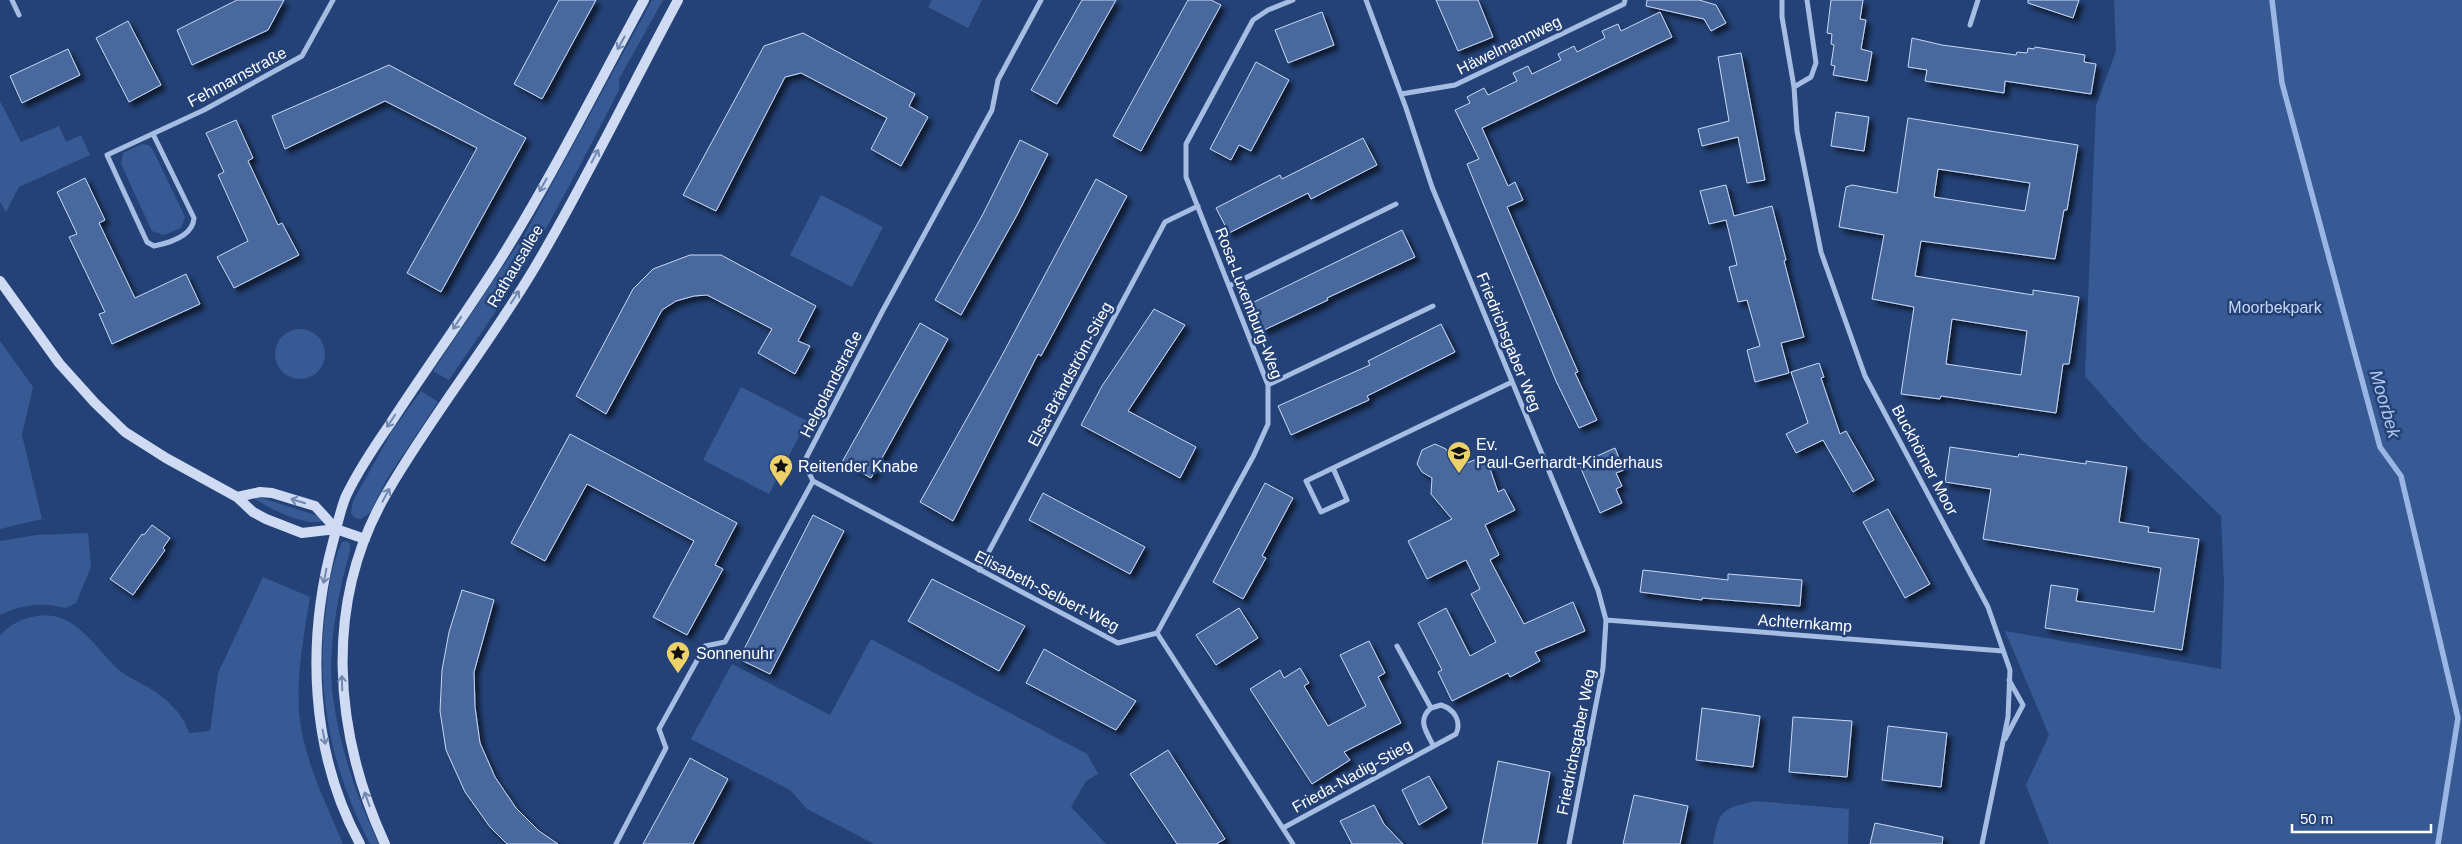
<svg xmlns="http://www.w3.org/2000/svg" width="2462" height="844" viewBox="0 0 2462 844" font-family="Arial,sans-serif">
<style>
.green{fill:#385a94}
.lines{fill:none;stroke-linecap:round;stroke-linejoin:round}
.stream{stroke:#99b6e4;stroke-width:5.5}
.building{fill:#48699e;stroke:#c7d8f3;fill-rule:evenodd;filter:url(#shadow)}
.minor{stroke:#a5bce3;stroke-width:5}
.secondary{stroke:#cedbf3;stroke-width:10}
.oneway{stroke:#7087af}
.labels{text-anchor:middle;dominant-baseline:central;stroke-width:5;stroke-linejoin:round;paint-order:stroke}
.street-label{font-size:16px;fill:#fff;stroke:#244277}
.park-label{font-size:16px;fill:#c7d8f3;stroke:#244277}
.poi-label{font-size:16px;fill:#fff;stroke:#244277;text-anchor:start}
.water-label{font-size:18px;font-style:italic;fill:#b0c6eb;stroke:#244277}
</style>
<defs>
<filter id="shadow"><feDropShadow dx="4.5" dy="4.5" stdDeviation="2.5" flood-color="#0009"/></filter>
</defs>
<rect width="100%" height="100%" fill="#244277"/>
<path class="green" d="M652,0H663L619,79V90C593,140 568,190 540,239C513,288 480,334 449,380L433,371L526,232Z
M932,0H982L968,28L928,7Z
M2114,0H2462V844H2049L2026,785L2049,735L2005,631L2221,669L2224,583L2221,516L2140,438L2085,376L2096,106L2116,51Z
M0,101L21,142L59,126L66,142L81,135L90,155L19,187L6,212L0,202Z
M142,144L149,145L153,150L185,217L181,228L164,235L152,231L121,164L123,153Z
M821,195L883,227L852,287L790,255Z
M275 354a25 25 0 1 1 50 0a25 25 0 1 1-50 0Z
M0,341L33,387L22,435L42,519L0,529Z
M741,387L807,421L769,494L703,460Z
M421,391L438,402L387,479L370,513L361,519L355,518L351,513L353,501L392,431Z
M256,496L315,515L322,517L324,521C305,527 271,509 255,499Z
M88,533L91,567L76,603L66,608C43,602 22,604 0,615V541L36,535Z
M347,541L350,544V551C337,596 327,652 333,698C340,748 357,799 379,844H370C331,768 315,693 326,608C329,586 332,562 342,542Z
M263,577L310,597C303,642 293,688 302,733C310,772 328,808 343,844H0V635C10,625 22,618 37,616C76,610 94,648 119,670C126,676 135,680 142,684C163,695 182,711 189,733L210,731L218,673Z
M871,639L1087,754L1098,774L1086,781L1071,807L1106,844H874L807,809L790,790L691,739L732,664L830,715Z
M1756,801L1849,809L1848,844H1713C1719,810 1722,808 1756,801Z"/>
<g class="lines">
<path class="stream" d="M2272,0L2282,83L2380,447L2401,476L2458,718L2438,844"/>
</g>
<path class="building" d="M237,0H284L268,30L192,65L177,30Z
M559,0H596L542,99L514,84Z
M1082,0H1116L1057,104L1031,90Z
M1188,0H1211L1221,5L1141,151L1113,136Z
M1436,0H1478L1493,37L1458,51Z
M1647,0H1699L1716,5L1726,23L1711,31L1704,19L1646,6Z
M1831,0H1863L1860,19L1866,20L1861,49L1872,52L1867,81L1833,75L1835,66L1831,65L1834,45L1831,44L1832,34L1827,33Z
M2028,0H2079L2073,18L2028,3Z
M1322,12L1334,45L1288,63L1275,30Z
M1660,12L1672,37L1482,128L1508,186L1515,182L1523,200L1507,207L1567,347L1578,372L1575,373L1597,420L1579,428L1556,381L1467,164L1479,159L1455,110L1470,103L1467,97L1484,88L1488,95L1517,81L1513,73L1528,66L1532,74L1561,60L1558,54L1574,46L1577,52L1605,38L1602,31L1618,24L1621,31Z
M128,21L161,85L129,102L96,38Z
M803,33L915,94L909,106L928,117L901,166L871,149L887,118L801,73L785,77L716,211L683,195L764,46Z
M1912,38L1942,45L2016,55L2017,52L2027,53L2028,48L2034,49L2035,47L2085,55L2084,62L2096,64L2091,94L2005,81L2004,93L1925,81L1927,70L1908,67Z
M68,49L80,75L22,103L10,76Z
M1741,53L1765,180L1747,183L1738,137L1702,146L1698,129L1729,121L1718,57Z
M1256,62L1289,80L1251,151L1239,145L1231,160L1210,149Z
M389,65L526,138L441,292L407,273L477,148L385,101L285,149L272,116Z
M1836,112L1869,117L1864,151L1831,146Z
M1908,118L2078,145L2067,210H2064L2055,259L1921,241L1915,276L2033,295V290L2079,297L2069,364H2063L2056,413L1941,396L1940,399L1901,394L1914,307L1872,299L1884,235L1839,227L1846,187L1852,185L1897,193ZM1938,169L2030,183L2025,211L1934,197ZM1952,319L2027,331L2021,375L1946,364Z
M236,120L253,158L248,161L278,225L282,223L299,255L234,288L217,257L248,241L218,175L224,172L206,133Z
M1363,138L1377,165L1311,199L1308,193L1229,233L1216,208L1280,175L1282,179Z
M1020,140L1048,154L1017,215L961,315L935,300L983,214Z
M85,178L105,220L99,223L135,298L186,274L200,304L112,344L99,314L105,312L69,237L77,234L57,192Z
M1096,179L1127,196L1041,356L1038,354L953,521L920,502L999,361Z
M1726,185L1734,216L1772,206L1786,260L1784,261L1804,337L1781,343L1789,373L1755,382L1747,350L1760,346L1747,300L1738,302L1729,267L1737,265L1726,220L1709,224L1700,191Z
M1402,230L1415,257L1327,298L1328,300L1264,330L1252,303Z
M690,255H721L816,306L798,341L810,346L795,374L758,353L772,329L707,295L694,296L676,301L662,310L606,414L576,396L633,289L653,269Z
M1154,309L1185,325L1128,411L1196,447L1180,478L1081,425L1102,386Z
M920,323L948,339L871,478L842,462Z
M1441,324L1455,352L1367,396L1369,400L1291,435L1278,406L1370,365L1368,361Z
M1819,363L1824,377L1821,378L1840,434L1846,431L1874,480L1853,492L1823,440L1796,453L1786,434L1808,423L1791,372Z
M570,434L737,523L715,565L723,569L687,635L653,617L694,541L587,484L545,561L511,543Z
M1435,444L1446,449L1452,461L1464,464L1477,459L1488,463L1498,492L1504,489L1515,510L1485,525L1499,555L1490,560L1524,624L1573,602L1585,631L1535,652L1540,661L1510,677L1508,673L1452,701L1438,672L1442,670L1418,623L1446,608L1470,656L1496,642L1471,594L1480,589L1466,560L1427,579L1408,541L1452,519L1431,494L1432,478L1422,472L1417,464L1422,450Z
M1950,447L2018,457L2019,454L2086,464V461L2127,467L2119,522L2149,527L2148,532L2199,539L2182,650L2045,628L2051,585L2078,589L2076,601L2154,612L2161,568L1983,539L1991,489L1945,482Z
M1615,448L1624,470L1616,473L1622,486L1616,489L1622,503L1600,513L1579,464Z
M1265,483L1293,498L1262,556L1266,558L1243,599L1213,582Z
M1043,493L1145,547L1130,574L1029,520Z
M1888,509L1930,584L1905,598L1863,522Z
M813,515L844,531L770,674L739,659Z
M152,525L170,538L163,548L165,550L133,595L110,579L142,534L144,535Z
M1643,570L1728,580V574L1802,580L1800,606L1702,598V600L1640,592Z
M932,579L1025,626L999,671L908,621Z
M462,590L494,600L474,672L475,707L480,743L495,777L516,808L539,831L558,844H507L490,827L465,792L446,750L440,711L442,670L449,632Z
M1239,608L1258,638L1216,665L1196,635Z
M1369,641L1385,673L1378,677L1401,723L1344,752L1350,760L1312,784L1250,689L1280,670L1284,678L1300,668L1309,683L1304,686L1328,726L1366,706L1340,655Z
M1044,649L1136,701L1116,730L1026,683Z
M1702,708L1760,716L1753,767L1696,760Z
M1793,717L1852,721L1847,777L1789,772Z
M1888,726L1947,733L1941,787L1882,780Z
M1168,750L1225,839L1216,844H1177L1130,774Z
M690,758L728,779L693,844H643Z
M1498,761L1550,772L1537,844H1482Z
M1429,776L1447,808L1419,825L1402,790Z
M1634,795L1688,806L1680,844H1623Z
M1374,805L1384,824L1403,844H1352L1340,821Z
M1875,823L1943,837L1942,844H1870Z"/>
<g class="lines">
<path class="minor" d="M12,0L19,15
M1366,0L1406,108L1432,187L1598,590L1606,620L1603,668L1569,844
M1782,0V17L1794,87L1797,131L1821,252L1865,376L1988,607L2010,670L2008,717L1982,844
M1970,25L1978,0
M1794,87L1811,77L1816,63L1807,0
M1401,94L1455,85L1624,4L1625,0
M153,134L194,218C193,236 169,243 154,246L147,242L107,155L204,110L302,56L333,0
M1229,286L1396,204
M1268,385L1433,306
M1333,468L1347,500L1321,512L1306,481L1512,382
M813,481L1118,643L1157,633L1293,844
M979,570L1165,222L1198,206
M1606,620L2003,651
M1157,633L1254,455L1268,424V385L1186,177V144L1253,20L1268,10L1293,0
M1397,646L1431,708C1417,720 1426,731 1433,745
M2005,739L2023,705L2009,680
M1283,828L1456,734C1462,721 1454,709 1441,705L1431,708
M616,844L666,748L659,729L705,646L725,642L813,481L804,462L882,312L992,110L998,80L1041,0"/>
<path class="secondary" d="M0,281L59,363L95,403L125,432L166,458L237,497L253,512L266,519L302,533L336,529
M237,497L260,492L272,493L315,506L336,529L365,539
M360,844C310,752 306,641 333,542C337,527 340,510 346,496C358,471 374,447 390,424C425,370 463,318 498,263C551,179 596,88 644,0
M385,844C333,731 323,601 388,491C434,412 492,341 538,262C588,177 631,87 678,0"/>
</g>
<defs><path id="oneway-shaft" d="M-6 0H5M1.5-3L5.5 0L1.5 3" fill="none" stroke-width="1.6" stroke-linecap="round" stroke-linejoin="round" transform="scale(1.25)"/></defs>
<g class="oneway">
<use href="#oneway-shaft" transform="translate(621 43) rotate(119)"/>
<use href="#oneway-shaft" transform="translate(595 156) rotate(-62)"/>
<use href="#oneway-shaft" transform="translate(543 185) rotate(119)"/>
<use href="#oneway-shaft" transform="translate(515 297) rotate(-57)"/>
<use href="#oneway-shaft" transform="translate(457 323) rotate(124)"/>
<use href="#oneway-shaft" transform="translate(391 421) rotate(123)"/>
<use href="#oneway-shaft" transform="translate(386 495) rotate(-62)"/>
<use href="#oneway-shaft" transform="translate(298 501) rotate(-163)"/>
<use href="#oneway-shaft" transform="translate(325 576) rotate(101)"/>
<use href="#oneway-shaft" transform="translate(342 683) rotate(-92)"/>
<use href="#oneway-shaft" transform="translate(324 737) rotate(79)"/>
<use href="#oneway-shaft" transform="translate(367 799) rotate(-110)"/>
</g>
<defs>
<g id="school-pin" transform="scale(1.25)"><path d="M0 17L-7.5 6A9.5 9.5 0 1 1 7.5 6Z" fill="#edd169" stroke="#244277"/><path d="M0-5L7-2L0 1L-7-2ZM-4 1L0 2.5L4 1V4Q0 6-4 4Z" fill="#111"/></g>
<g id="sight-pin" transform="scale(1.25)"><path d="M0 17L-7.5 6A9.5 9.5 0 1 1 7.5 6Z" fill="#edd169" stroke="#244277"/><path d="M0-6L1.8-2.2L6-1.7L2.9 1.2L3.7 5.4L0 3.3L-3.7 5.4L-2.9 1.2L-6-1.7L-1.8-2.2Z" fill="#111"/></g>
</defs>
<g fill-rule="evenodd">
<use href="#school-pin" x="1459" y="453"/>
<use href="#sight-pin" x="781" y="466"/>
<use href="#sight-pin" x="678" y="653"/>
</g>
<g class="labels">
<g class="street-label">
<text transform="translate(1509 45) rotate(-26)">Häwelmannweg</text>
<text transform="translate(237 77) rotate(-28)">Fehmarnstraße</text>
<text transform="translate(515 266) rotate(-59)">Rathausallee</text>
<text transform="translate(1249 303) rotate(69)">Rosa-Luxemburg-Weg</text>
<text transform="translate(1509 342) rotate(68)">Friedrichsgaber Weg</text>
<text transform="translate(1070 374) rotate(-62)">Elsa-Brändström-Stieg</text>
<text transform="translate(831 384) rotate(-63)">Helgolandstraße</text>
<text transform="translate(1925 460) rotate(62)">Buckhörner Moor</text>
<text transform="translate(1047 591) rotate(27)">Elisabeth-Selbert-Weg</text>
<text transform="translate(1805 623) rotate(4)">Achternkamp</text>
<text transform="translate(1576 742) rotate(-79)">Friedrichsgaber Weg</text>
<text transform="translate(1352 776) rotate(-29)">Frieda-Nadig-Stieg</text>
</g>
<g class="park-label">
<text x="2275" y="307">Moorbekpark</text>
</g>
<g class="poi-label">
<text x="1476" y="444">Ev.<tspan x="1476" dy="18">Paul-Gerhardt-Kinderhaus</tspan></text>
<text x="798" y="466">Reitender Knabe</text>
<text x="696" y="653">Sonnenuhr</text>
</g>
<g class="water-label">
<text transform="translate(2385 404) rotate(74)">Moorbek</text>
</g>
</g>
<path d="M2292 824v8h139v-8" fill="none" stroke="#ffffff" stroke-width="2.5"/>
<text x="2300" y="824" font-size="15" fill="#ffffff" stroke="#244277" stroke-width="4" paint-order="stroke">50 m</text>
</svg>
